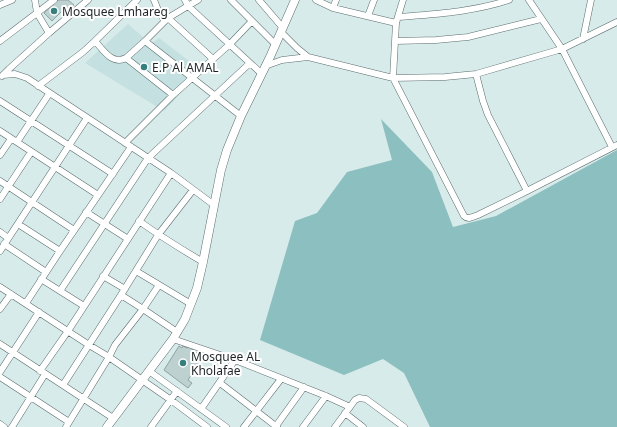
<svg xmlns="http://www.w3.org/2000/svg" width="617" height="427" viewBox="0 0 617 427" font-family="'Noto Sans',sans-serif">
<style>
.built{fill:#c5e0e0}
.green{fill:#8cbfbf}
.building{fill:#bed1d1;stroke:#90a2a2}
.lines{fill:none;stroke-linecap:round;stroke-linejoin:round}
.minor-casing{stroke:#5c6c6c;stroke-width:7}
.major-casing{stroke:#5c6c6c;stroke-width:9}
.minor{stroke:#fff;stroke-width:6}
.major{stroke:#fff;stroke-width:8}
.poi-dot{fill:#367f7f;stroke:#fff;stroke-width:1.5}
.labels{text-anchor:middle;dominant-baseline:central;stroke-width:4;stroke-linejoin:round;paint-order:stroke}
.poi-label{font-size:12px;fill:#1e2525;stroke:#fff;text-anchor:start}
</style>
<rect width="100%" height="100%" fill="#d8ebeb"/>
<path class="built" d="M128,24L151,44L159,38L202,71L164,111L85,63Z"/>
<path class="green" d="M381,119L432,172L453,227L496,216L617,150V427H430L404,373L383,359L344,375L260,340L295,221L317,213L347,172L392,160Z"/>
<path class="building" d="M58,0H68L74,5L67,13L63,10L52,21L44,13Z
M179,346L182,348L183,346L187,348L189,347L203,357L188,380L192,383L188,388L164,370Z"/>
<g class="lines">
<g class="minor-casing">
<path id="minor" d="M35,0L37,13L49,33
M154,0L158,10L165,21
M185,0L188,6L262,74
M231,0L275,44
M259,0L283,28
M316,0L333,8L396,23
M403,0L396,23L393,78L464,216C468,220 473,217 478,215L527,191L617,145
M529,0L562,49L612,147
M0,5L12,0
M333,8L336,0
M368,16L374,0
M398,17C435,14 473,12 509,0
M168,18L213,59
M281,32L297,48L308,57
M583,39L591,0
M0,41L54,0
M95,41C104,51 112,65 126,58L145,41L168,18L198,0
M145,41L241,116
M395,41L436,40L468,37L541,19
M126,58L173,95
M265,66L282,60L308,57L393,78L445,77L476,74L562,49L617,22
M476,74L483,101L488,115L527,191
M3,75L15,74L27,78L171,173L214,205
M2,76L9,69L49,33L88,0
M38,86L83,52L95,41L137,0
M0,101L113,174
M0,131L98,195
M17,142L49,94
M125,143L173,95L230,44L252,21
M0,155L11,139
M0,181L74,230
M0,199L31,152
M86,212L128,239
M139,221C160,236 181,249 203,262
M18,224L60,251
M0,232L8,238
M4,244L46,272
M0,251L87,118
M136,271L191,304
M103,276L125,289
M41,279L84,306
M0,287L89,345L109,357L171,400L207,427
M60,291L148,158L250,63
M121,295L143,309L177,332
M26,303L60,251L131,147
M0,309L11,294
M173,339L235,360L326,396L350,407
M0,344L113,418
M40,371L68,331L171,173
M149,371L226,427
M0,372L39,312
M0,377L69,422
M220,383L277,427
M63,385L121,295L158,235L193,190
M201,409L235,360
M345,413L363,427
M0,424L4,427
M276,426L304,387
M12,427L45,374
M66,427L109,357L115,345L143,309L159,285
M151,427L177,391
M244,427L281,379
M303,427L326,396
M335,427L355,400L359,398L366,399L404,427"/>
</g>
<g class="major-casing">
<path id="major" d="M107,427L173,339L185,319L197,288L203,262L221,170L227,150L241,116L270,57L295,0"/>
</g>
<use href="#minor" class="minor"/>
<use href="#major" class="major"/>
</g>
<g class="poi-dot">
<circle cx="54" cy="11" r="4"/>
<circle cx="144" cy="67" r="4"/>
<circle cx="183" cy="363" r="4"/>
</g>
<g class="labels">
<g class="poi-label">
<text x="62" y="11">Mosquee Lmhareg</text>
<text x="152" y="67">E.P Al AMAL</text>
<text x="191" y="356">Mosquee AL<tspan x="191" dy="14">Kholafae</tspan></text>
</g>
</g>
</svg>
